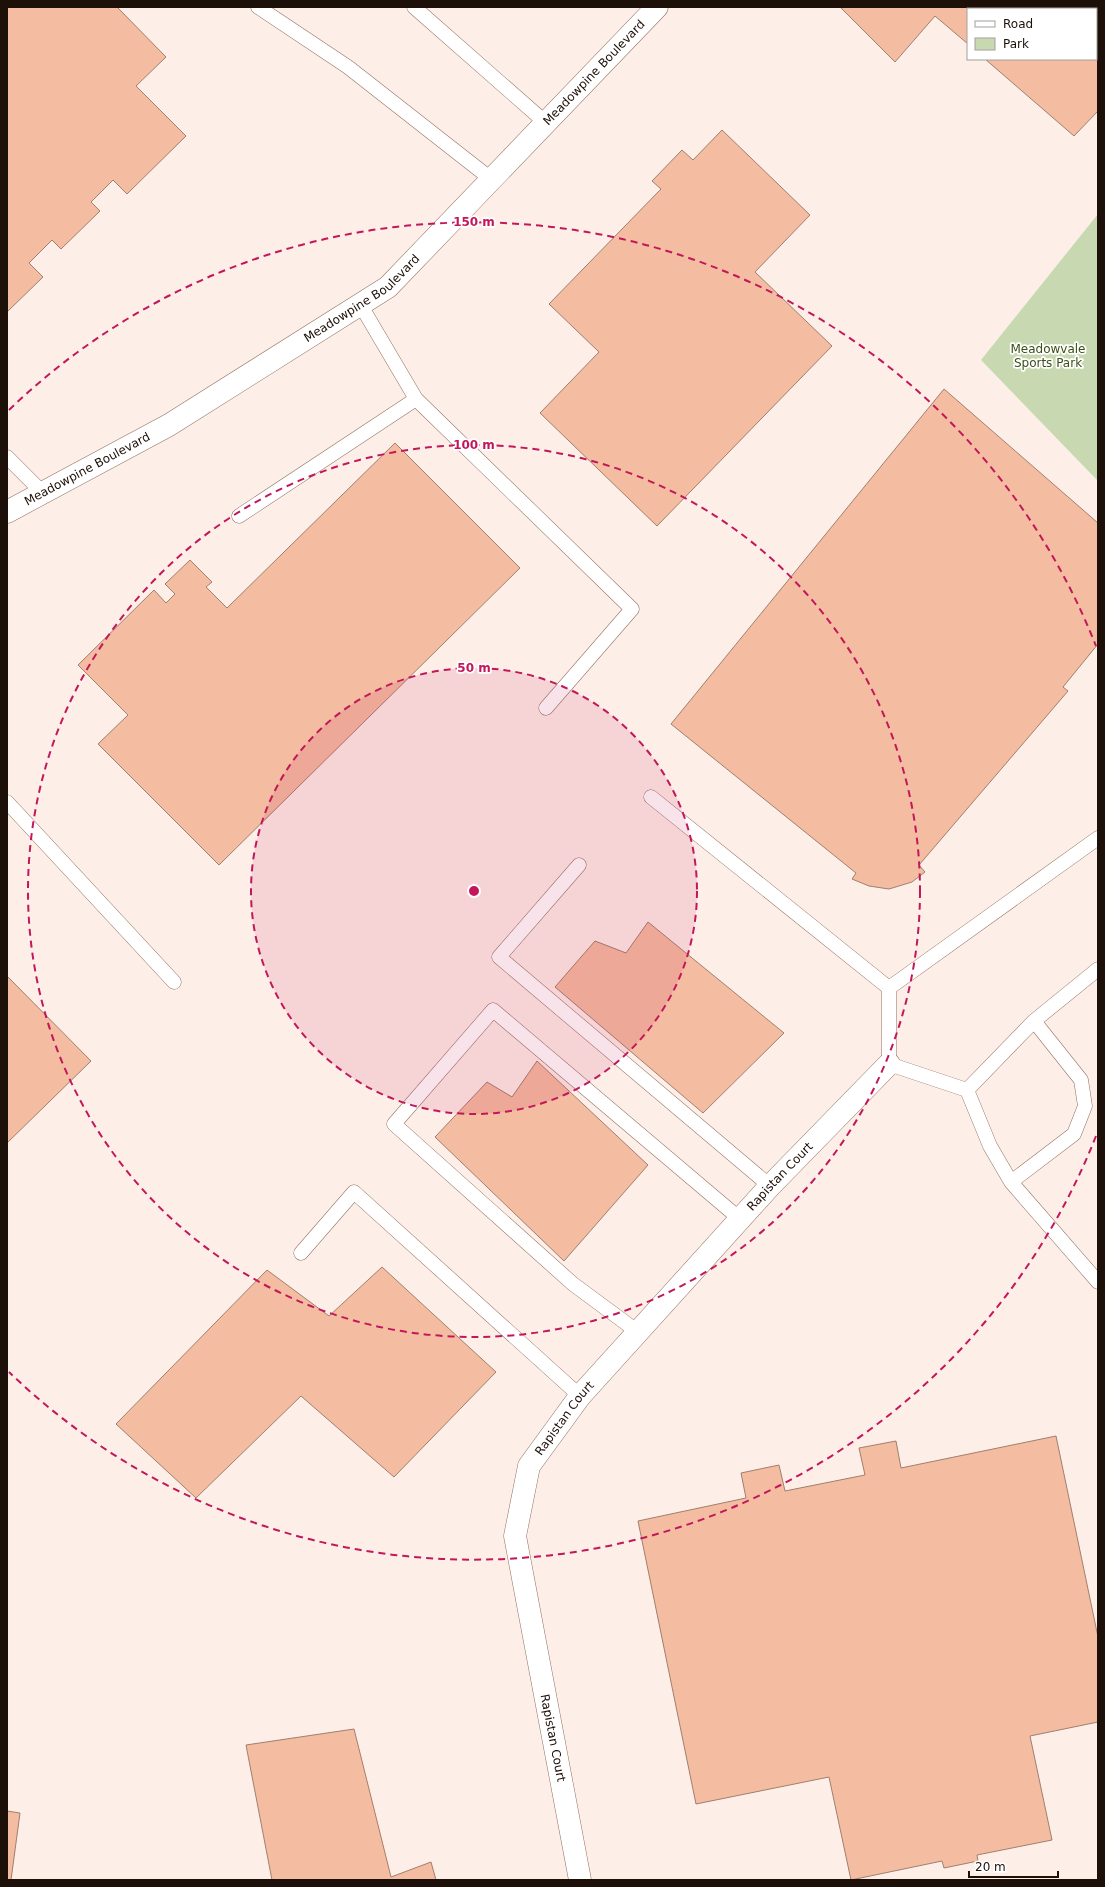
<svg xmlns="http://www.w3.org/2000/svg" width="1105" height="1887" viewBox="0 0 1105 1887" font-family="'DejaVu Sans',sans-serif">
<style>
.green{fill:#c8d9b1}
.building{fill:#f4bca0;stroke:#a07f6f}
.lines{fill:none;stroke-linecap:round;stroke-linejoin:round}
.service-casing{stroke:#927262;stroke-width:15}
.minor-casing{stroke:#927262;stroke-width:23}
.service{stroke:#fff;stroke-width:14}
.minor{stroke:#fff;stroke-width:22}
.ring{fill:none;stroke:#c2185b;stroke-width:2;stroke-dasharray:7 5}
.labels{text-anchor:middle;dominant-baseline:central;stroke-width:3.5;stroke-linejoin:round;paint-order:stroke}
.street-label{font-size:12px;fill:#1c1009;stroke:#fff}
.park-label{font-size:12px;fill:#3a4e16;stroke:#fff}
.centre{fill:#c2185b;stroke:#fff;stroke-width:2}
.ring-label{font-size:12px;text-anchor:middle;font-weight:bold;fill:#c2185b;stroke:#fff;stroke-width:3.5;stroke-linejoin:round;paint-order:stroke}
</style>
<rect width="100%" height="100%" fill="#fdeee7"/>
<path class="green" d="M1098,214V481L981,360Z"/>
<path class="building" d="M7,7H117L166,57L136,86L186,136L127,194L113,180L91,202L100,211L61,249L52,240L29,263L43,277L7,312Z
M840,7H1098V111L1074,136L985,59H1096V9H968V44L935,16L895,62Z
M722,130L810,215L755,272L832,346L657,526L540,413L599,352L549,304L661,189L652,181L682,150L693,160Z
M944,389L1098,523V644L1063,687L1068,691L919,865L925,872L912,882L889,889L869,886L852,879L856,873L671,724Z
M395,443L520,568L219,865L98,744L128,715L78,665L154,590L166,603L175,594L165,584L190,560L212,582L206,587L227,608Z
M648,922L784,1033L703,1113L555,987L595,941L626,953Z
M7,976L91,1061L7,1143Z
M537,1061L648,1165L564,1261L435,1137L487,1082L512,1097Z
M382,1267L496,1372L394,1477L301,1396L196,1498L116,1424L267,1270L329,1316Z
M1056,1436L1098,1637V1722L1030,1736L1052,1840L977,1855L978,1861L944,1868L942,1861L851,1880L829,1777L696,1804L638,1521L746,1498L741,1473L779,1465L785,1491L865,1475L859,1448L896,1441L901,1468Z
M354,1729L391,1877L431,1862L436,1880H272L246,1745Z
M7,1811L20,1813L11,1880H7Z"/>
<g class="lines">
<g class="service-casing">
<path id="service" d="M258,7L348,67L491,179
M414,7L546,123
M360,304L416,399L632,609L546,708
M7,457L43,493
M239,516L416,399
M651,797L889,988V1064L967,1090L990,1146L1011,1182L1098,1282
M7,802L174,982
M579,865L499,957L770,1186
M889,988L1098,838
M967,1090L1034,1021L1098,969
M1011,1182L1074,1134L1085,1106L1081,1080L1034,1021
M301,1253L354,1192L580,1396
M638,1332L573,1284L394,1124L493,1010L740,1219"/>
</g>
<g class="minor-casing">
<g id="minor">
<path id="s1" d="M7,512L169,425L388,287L657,7"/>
<path id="s2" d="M580,1880L515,1536L529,1466L580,1396L770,1186L889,1064"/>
</g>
</g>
<use href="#service" class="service"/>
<use href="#minor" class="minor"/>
</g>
<circle cx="474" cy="891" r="223" fill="#c2185b" fill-opacity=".12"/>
<g class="ring">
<circle cx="474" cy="891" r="223"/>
<circle cx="474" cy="891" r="446"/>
<path d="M1096 1136A669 669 0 0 1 9 1372M9 410A669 669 0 0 1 1096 646"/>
</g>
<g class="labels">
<g class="street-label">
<text stroke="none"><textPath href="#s1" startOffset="740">Meadowpine Boulevard</textPath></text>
<text stroke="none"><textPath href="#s1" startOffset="415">Meadowpine Boulevard</textPath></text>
<text stroke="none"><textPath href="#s1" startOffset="91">Meadowpine Boulevard</textPath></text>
<text stroke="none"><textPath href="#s2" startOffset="805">Rapistan Court</textPath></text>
<text stroke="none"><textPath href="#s2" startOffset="481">Rapistan Court</textPath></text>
<text transform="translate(553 1738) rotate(79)">Rapistan Court</text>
</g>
<g class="park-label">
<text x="1048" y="349">Meadowvale<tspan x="1048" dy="14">Sports Park</tspan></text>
</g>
</g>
<circle cx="474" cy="891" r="6" class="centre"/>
<g class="ring-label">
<text x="474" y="226">150 m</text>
<text x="474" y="449">100 m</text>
<text x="474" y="672">50 m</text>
</g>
<rect width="1105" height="1887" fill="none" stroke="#1c1009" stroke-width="16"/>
<rect x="967" y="8" width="130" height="52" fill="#ffffff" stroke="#a49f9d"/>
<rect x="975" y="21" width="20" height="6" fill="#ffffff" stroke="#a49f9d"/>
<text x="1003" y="28" font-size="12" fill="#1c1009">Road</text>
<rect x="975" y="38" width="20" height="12" fill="#c8d9b1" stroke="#a49f9d"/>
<text x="1003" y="48" font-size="12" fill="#1c1009">Park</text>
<path d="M969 1871v6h89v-6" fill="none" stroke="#1c1009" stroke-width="2"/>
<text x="975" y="1871" font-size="12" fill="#1c1009" stroke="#ffffff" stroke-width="3" paint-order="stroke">20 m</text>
</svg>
